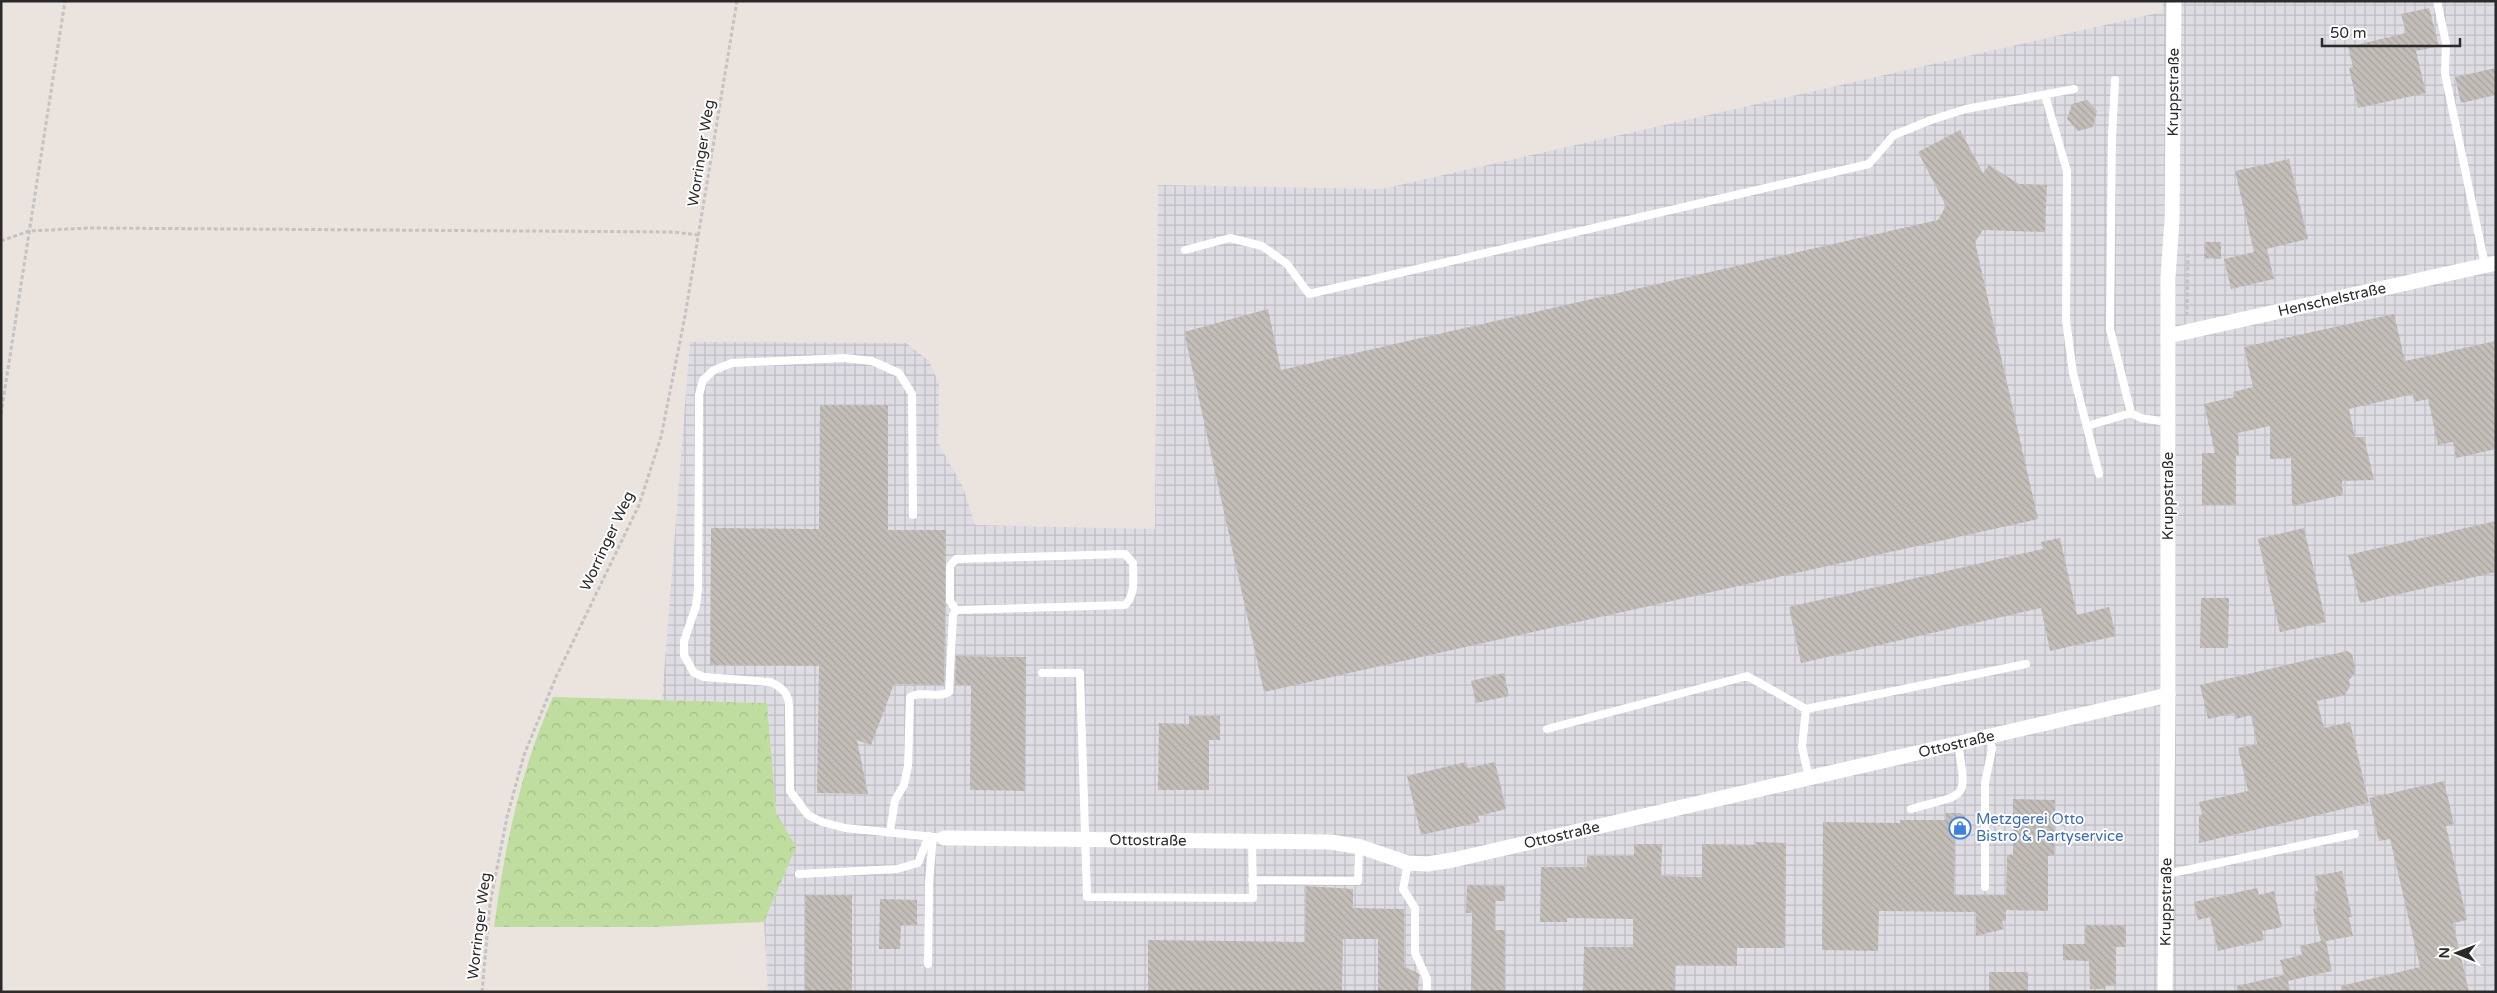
<svg xmlns="http://www.w3.org/2000/svg" width="2497" height="993" viewBox="0 0 2497 993" font-family="'Varela Round',sans-serif">
<style>
.industrial{fill:url(#industrial-grid)}
.forest{fill:url(#forest-crowns)}
.building{fill:url(#building-back-hatch)}
.lines{fill:none;stroke-linecap:round;stroke-linejoin:round}
.path{stroke:#c3c3c3;stroke-width:3;stroke-dasharray:4 2.5;stroke-linecap:butt}
.lane{stroke:#fff;stroke-width:8}
.street{stroke:#fff;stroke-width:15}
.labels{text-anchor:middle;dominant-baseline:central;stroke-width:4;stroke-linejoin:round;paint-order:stroke}
.street-label{font-size:15px;fill:#2a2a2a;stroke:#fff}
.shop-label{font-size:15px;fill:#366cbe;stroke:#fff;text-anchor:start}
</style>
<defs>
<pattern id="industrial-grid" width="8" height="8" patternUnits="userSpaceOnUse" patternTransform="scale(1.25)"><rect width="8" height="8" fill="#dedde4"/><path d="M0 4h8M4 0v8" fill="none" stroke="#bfbec4"/></pattern>
<pattern id="forest-crowns" width="20" height="18" patternUnits="userSpaceOnUse" patternTransform="scale(1.25)"><rect width="20" height="18" fill="#bedd9f"/><path d="M2 6a3 3 0 1 1 6 0M12 15a3 3 0 1 1 6 0" fill="none" stroke="#a3be89"/></pattern>
<pattern id="building-back-hatch" width="6" height="6" patternUnits="userSpaceOnUse" patternTransform="scale(1.25)"><rect width="6" height="6" fill="#c4beb9"/><path d="M-1 5l2 2M0 0l6 6M5-1l2 2" fill="none" stroke="#a9a39f"/></pattern>
</defs>
<rect width="100%" height="100%" fill="#ebe3de"/>
<path class="industrial" d="M2163,1H2496V992H768L764,922L796,847L776,812L767,703L662,700L690,342L906,343L929,361L939,384L938,443L963,487L975,525L1155,529L1158,185L1382,189L2162,12Z"/>
<path class="forest" d="M553,697L767,703L776,812L796,847L764,922L651,927H494C505,845 520,772 553,697Z"/>
<path class="building" d="M2429,8L2439,46L2416,51L2426,93L2358,108L2349,68L2353,67L2348,47L2406,33L2401,14Z
M2496,68V95L2461,103L2455,77Z
M2087,100L2097,111L2093,127L2078,131L2067,119L2072,104Z
M1960,130L1983,173L1989,165L2019,184L2047,185L2045,232L1983,230L1975,242L2038,519L1264,692L1184,332L1268,309L1281,370L1938,220L1946,206L1918,152Z
M2289,159L2308,239L2254,252L2235,171Z
M2205,242H2221V259L2204,258Z
M2267,249L2274,279L2231,289L2224,259Z
M2394,314L2405,361L2496,341V449L2456,458L2453,442L2438,445L2428,399L2414,402L2413,394L2349,409L2355,437H2364L2374,480L2342,481L2343,495L2292,506L2291,458L2270,459V426L2238,433L2239,455H2236V505H2202V453H2215L2204,404L2234,397L2233,392L2253,387L2244,347Z
M820,405H888V530H946L944,685L894,684L871,745L857,740L868,794L817,793L819,666L710,665L711,528L819,529Z
M2496,521V572L2360,603L2348,555Z
M2304,528L2326,622L2280,632L2258,539Z
M2060,538L2077,615L2109,607L2116,636L2050,651L2041,608L1801,663L1789,607L2043,549L2041,542Z
M2201,598H2229L2228,648H2200Z
M2347,651L2352,654L2356,672L2349,680L2350,686L2345,695L2317,701L2324,728L2350,722L2369,803L2199,843V816L2202,815L2199,802L2248,791L2238,748L2257,744L2251,715L2236,719L2235,713L2208,719L2200,685Z
M956,656L1026,657L1025,791L970,790L971,685H955Z
M1504,673L1509,696L1476,703L1471,681Z
M1189,716H1220V740H1209V790H1158L1159,723L1189,724Z
M1466,762L1468,768L1495,762L1506,809L1478,816L1480,822L1421,835L1407,776Z
M2444,781L2454,824L2446,826L2467,920L2453,923L2469,992H2341V986L2420,967L2390,839L2379,841L2369,798Z
M2013,799L2055,800L2054,856H2048V911L2006,910V921H2002L2004,929L1976,936V912L1879,911L1878,951L1822,950L1823,822L1900,823V820H1946V813H1960L1965,817V835H1955L1954,895H2006L2007,855H2013Z
M1756,842L1786,843L1785,948H1737V966L1675,965V992H1583L1584,947H1633V919L1567,918V922H1540L1541,867H1587V856H1634V844H1662L1661,876L1702,877V844L1756,845Z
M2342,871L2352,917H2349L2353,936L2326,941L2332,971L2288,981L2290,992H2237V986L2284,975L2280,960L2302,955L2300,946L2321,941L2313,909L2317,908L2314,892L2318,891L2315,876Z
M1467,885L1505,886V901H1495V930H1505V992H1471L1472,913H1466Z
M1306,886L1353,889V908L1404,909V966L1419,974L1418,992H1378V939H1343L1342,992H1148V940L1305,942Z
M2257,888L2259,895L2274,891L2282,927L2262,931L2264,940L2218,951L2210,917L2198,920L2194,902Z
M805,895H852V992H805Z
M880,899L917,900V925H901L900,949H879Z
M2085,925H2126V947H2116V986L2105,985V989H2090L2089,961L2063,960V944H2085Z
M1989,972H2028V992H1989Z"/>
<g class="lines">
<path class="path" d="M1,241L29,231L89,228L674,232L699,235
M2187,316L2188,254
M1,414L65,1
M482,992L490,904L507,817L524,755L556,677L639,505L661,437L685,316L737,1"/>
<path class="lane" d="M2437,1L2446,43L2445,74L2485,265
M2115,80L2112,137L2110,329L2131,413L2141,418L2167,422
M2045,95L2067,171L2066,320L2073,373L2099,474
M1185,250L1230,238L1262,246L1287,264L1309,294L1869,164L1894,135L1931,120L1966,109L2074,89
M2087,426L2131,413
M913,515L912,394L899,373L872,361L844,358L732,363L714,370L703,380L699,395L698,589L696,606L684,641V655L694,673L704,677L770,682C782,687 788,693 789,705L790,791L808,815L822,822L845,828L944,838
M1042,673H1080L1087,897L1253,898L1252,841
M1547,729L1747,676L1806,709
M1809,778L1802,747L1806,709L2026,664
M1911,809C1966,793 1968,803 1958,744
M890,832L895,800L904,785L908,766L910,697C922,690 937,699 949,692L953,615L956,610L1125,605C1136,595 1133,577 1133,563L1125,554L956,559L950,566V601L956,610
M1408,863L1403,889L1415,908V953L1427,979V992
M799,874L897,869L918,863L929,836
M2167,874L2355,834
M1252,880L1358,881L1359,846
M1985,887V783L1992,749L1990,737
M928,964L929,882L933,837"/>
<g class="street">
<path id="s1" d="M2168,336L2496,263"/>
<path id="s2" d="M944,838L1331,842L1361,847L1408,863L1427,864L1453,860L2168,695"/>
<path id="s3" d="M2165,992L2168,695V278L2172,220L2174,1"/>
</g>
</g>
<defs>
<g id="shop-ring" transform="scale(1.125)"><circle r="9.5" fill="#fff" stroke="#3f7fe0" stroke-width="1.5"/><path d="M-5-2.5h2.3a2.7 3.5 0 0 1 5.4 0H5L5.5 6h-11ZM-1.5-2.5h3a1.5 2.3 0 0 0-3 0Z" fill="#3f7fe0"/></g>
</defs>
<g fill-rule="evenodd">
<use href="#shop-ring" x="1960" y="828"/>
</g>
<g class="labels">
<g class="street-label">
<text stroke="none"><textPath href="#s3" startOffset="900">Kruppstraße</textPath></text>
<text transform="translate(701 153) rotate(-81)">Worringer Weg</text>
<text stroke="none"><textPath href="#s1" startOffset="168">Henschelstraße</textPath></text>
<text transform="translate(2168 496) rotate(-90)">Kruppstraße</text>
<text transform="translate(607 541) rotate(-65)">Worringer Weg</text>
<text stroke="none"><textPath href="#s2" startOffset="1029">Ottostraße</textPath></text>
<text stroke="none"><textPath href="#s2" startOffset="624">Ottostraße</textPath></text>
<text stroke="none"><textPath href="#s2" startOffset="204">Ottostraße</textPath></text>
<text stroke="none"><textPath href="#s3" startOffset="90">Kruppstraße</textPath></text>
<text transform="translate(479 926) rotate(-83)">Worringer Weg</text>
</g>
<g class="shop-label">
<text x="1976" y="819">Metzgerei Otto<tspan x="1976" dy="17">Bistro &amp; Partyservice</tspan></text>
</g>
</g>
<rect width="2497" height="993" fill="none" stroke="#2a2a2a" stroke-width="5"/>
<g transform="translate(2457 953) rotate(271)" stroke="#ffffff" stroke-width="4" paint-order="stroke">
<path d="M0-4L9 19L0 12L-9 19Z" fill="#2a2a2a"/>
<text y="-8" font-size="14" font-weight="bold" text-anchor="middle" fill="#2a2a2a">N</text>
</g>
<path d="M2322 38v8h138v-8" fill="none" stroke="#2a2a2a" stroke-width="2.5"/>
<text x="2330" y="38" font-size="15" fill="#2a2a2a" stroke="#ffffff" stroke-width="4" paint-order="stroke">50 m</text>
</svg>
